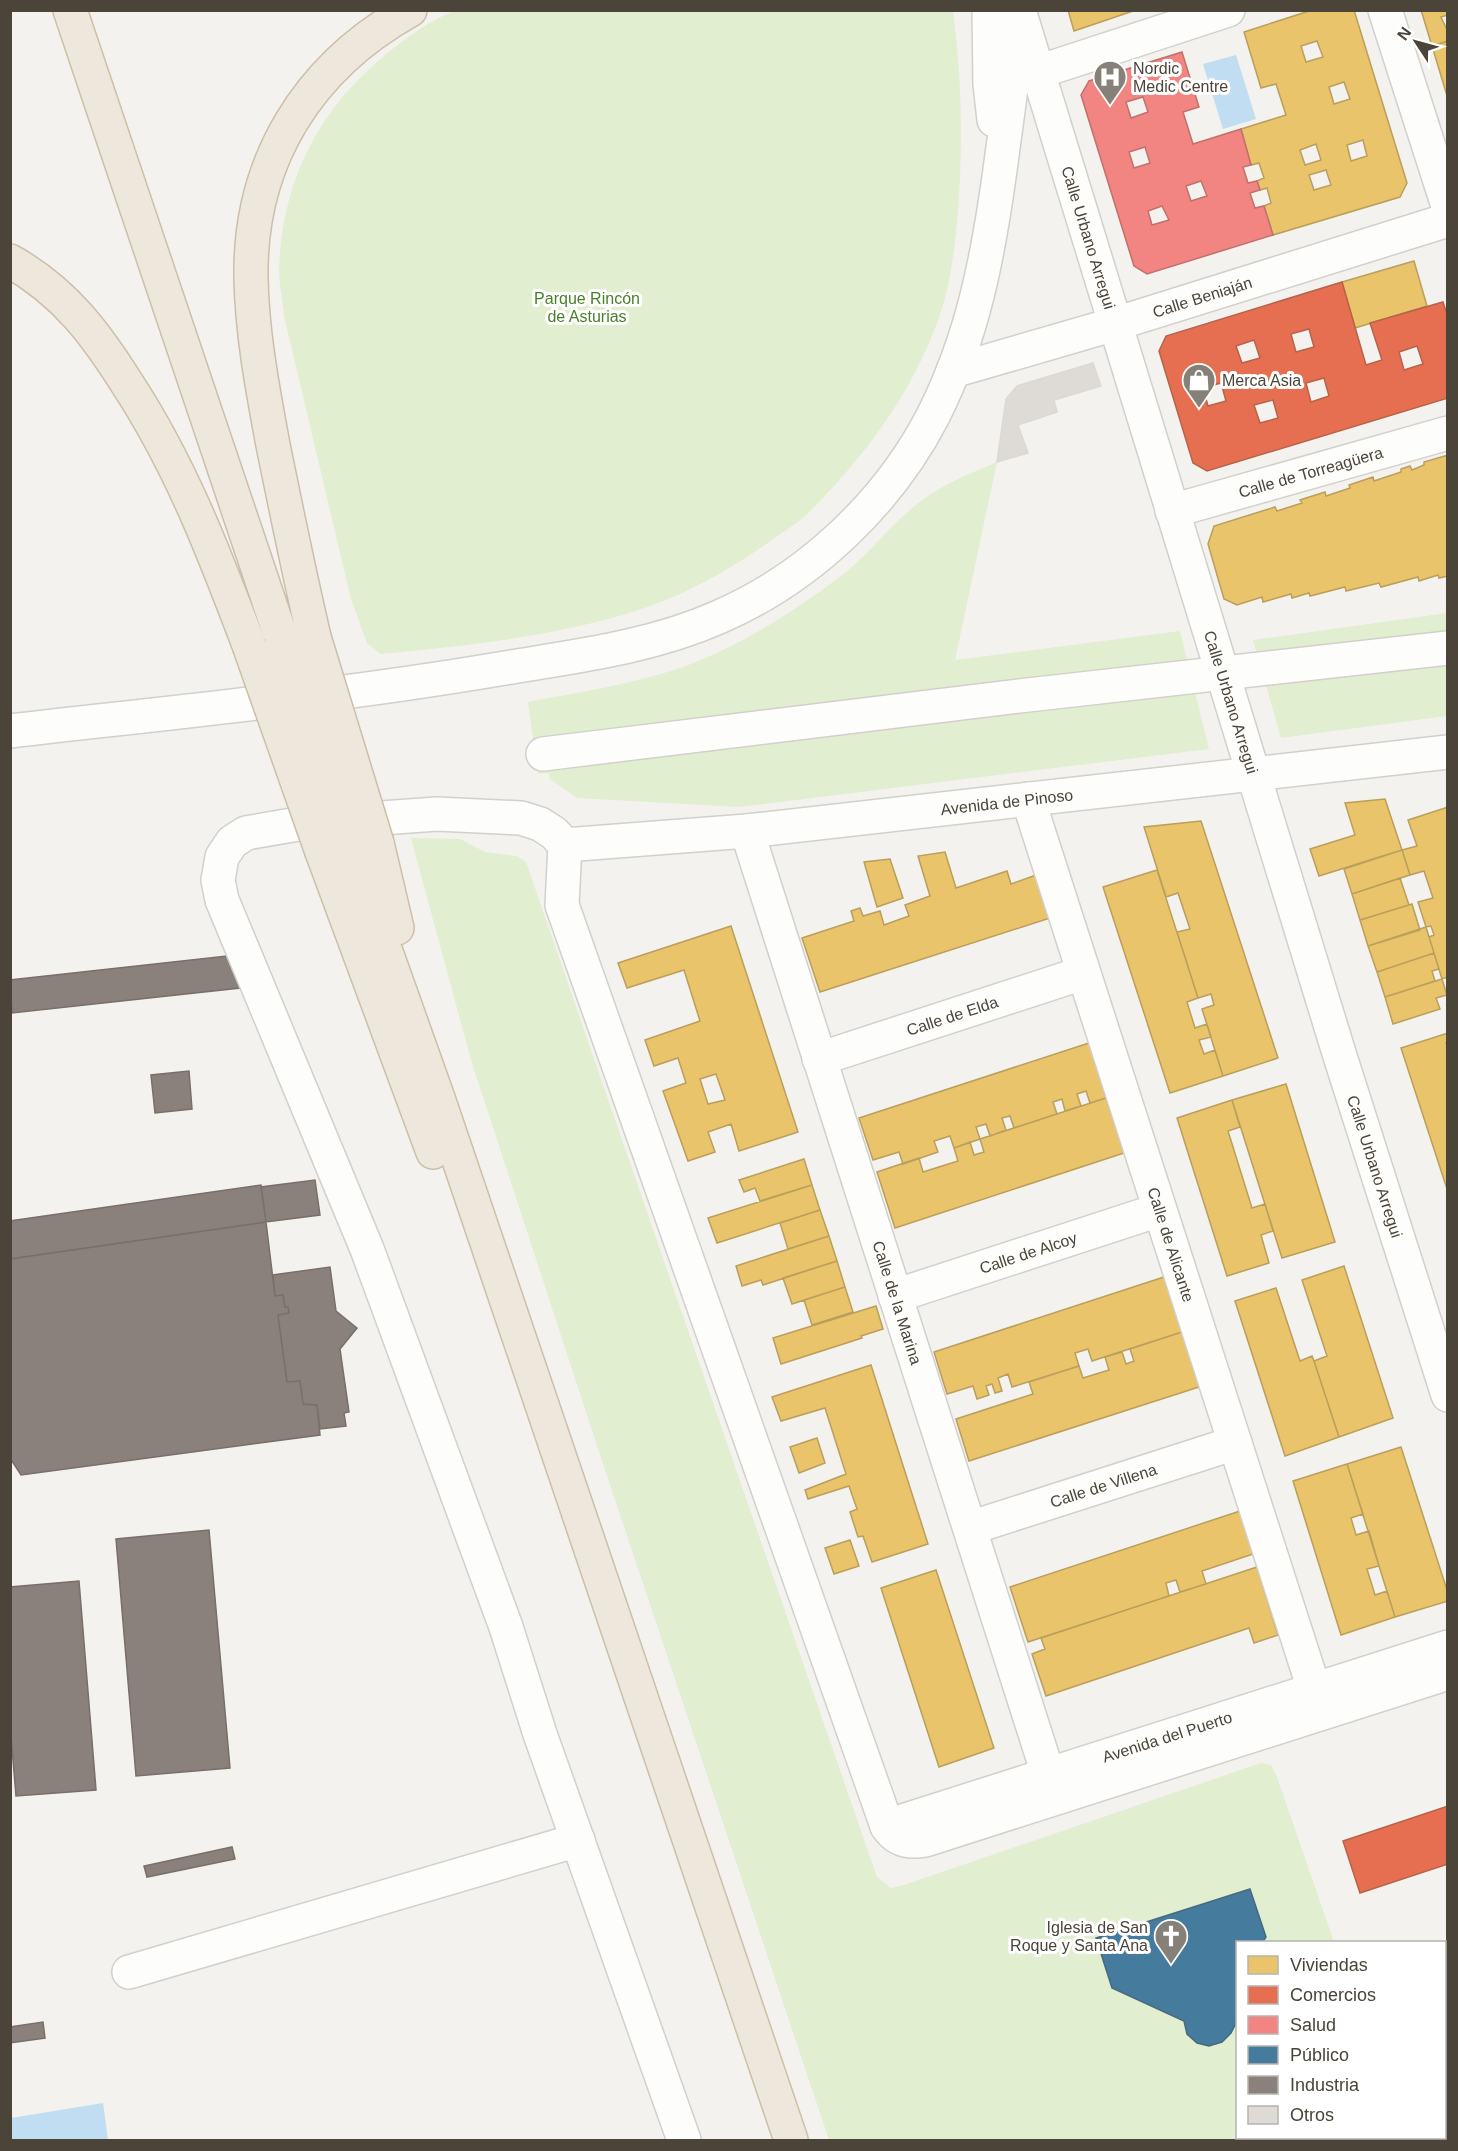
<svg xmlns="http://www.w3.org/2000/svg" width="1458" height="2151" viewBox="0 0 1458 2151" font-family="Arial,sans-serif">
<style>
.green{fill:#e1eecf}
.water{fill:#c0ddf1}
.homes{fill:#e9c46a;stroke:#ba9e5b;stroke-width:1.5;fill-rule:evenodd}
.shops{fill:#e76f51;stroke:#b8624a;stroke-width:1.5;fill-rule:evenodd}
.health{fill:#f28482;stroke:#c0716c;stroke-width:1.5;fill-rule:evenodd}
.public{fill:#457b9d;stroke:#476a7f;stroke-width:1.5}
.industry{fill:#8a817c;stroke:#776f68;stroke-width:1.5}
.building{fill:#dedbd6;stroke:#dcd9d4;stroke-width:1.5}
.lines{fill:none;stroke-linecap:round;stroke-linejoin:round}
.minor-casing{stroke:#d2d0cb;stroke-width:36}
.highway-casing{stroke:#ccbfa9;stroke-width:36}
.minor{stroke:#fdfdfc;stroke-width:33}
.highway{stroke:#ede8db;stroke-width:33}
.highway-bridge-casing{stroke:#ccbfa9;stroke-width:36;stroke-linecap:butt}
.highway-bridge{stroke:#ede8db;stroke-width:33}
.labels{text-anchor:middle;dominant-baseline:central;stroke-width:6;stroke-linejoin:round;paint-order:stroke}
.poi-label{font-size:16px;fill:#4b4439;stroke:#fff;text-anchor:start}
.street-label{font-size:16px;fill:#4b4439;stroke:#fff}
.park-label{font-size:16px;fill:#4a7f2a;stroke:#fff}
</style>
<rect width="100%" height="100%" fill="#f4f2ee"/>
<path class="green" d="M454,11H953C962,78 963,144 958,212C955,242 952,273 944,302C920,383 866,457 805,516C796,524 786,530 776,537C735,567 688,594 639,610C558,636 465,646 380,654L367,643L351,599L284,316C283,301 279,285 279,270C282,181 317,112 385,55C406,38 429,21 454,11Z
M997,462L955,660L1180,631L1209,749L739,807L577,798L550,779L549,773L538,774L528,702C580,692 633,684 683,667C738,647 790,614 837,579C866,558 888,527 917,504C941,485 969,474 997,462Z
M1447,613V716L1281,738L1253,640Z
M411,838L460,839L485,852L517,856L526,862L877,1877L891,1888L904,1885L1261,1763L1271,1765L1277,1777L1334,1942H1238V2138H1444L1445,2082L1447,2081V2140H829L601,1458L471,1060Z"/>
<path class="water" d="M1236,55L1256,119L1223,129L1203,64Z
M103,2103L108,2140H11V2118Z"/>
<path class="homes" d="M1068,10H1136L1074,31Z
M1312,10H1354L1407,183L1400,197L1273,235L1264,206L1271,203L1267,188L1260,190L1257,181L1264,178L1259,163L1251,165L1241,129L1286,115L1276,84L1261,88L1244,32ZM1317,41L1323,57L1306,62L1301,46ZM1344,82L1350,99L1334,104L1329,87ZM1363,140L1367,156L1351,161L1347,145ZM1316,144L1321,160L1305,165L1300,150ZM1326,170L1331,185L1314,190L1309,175Z
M1421,10H1448V15L1441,17L1448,32V41L1432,46Z
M1448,41V99L1432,46Z
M1414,261L1427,306L1355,328L1342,282Z
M1448,455V576L1439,578L1438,575L1419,581L1418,577L1381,587L1379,583L1346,591L1345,587L1310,596L1309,593L1292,598L1291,594L1263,602L1262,597L1237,605L1224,599L1208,544L1214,526L1275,507L1277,511L1302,503L1300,500L1325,492L1326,496L1350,488L1349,485L1373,477L1374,481L1401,472V469L1410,466L1412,470L1424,465V462Z
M1385,799L1402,850L1319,876L1310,849L1355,835L1345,803Z
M1448,807V977L1442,979L1429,937L1434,935L1431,926L1426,927L1418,902L1433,898L1424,871L1410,875L1402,850L1417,846L1408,820Z
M1201,821L1278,1058L1223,1076L1202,1009L1214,1005L1211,994L1198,998L1177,932L1190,929L1178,893L1166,897L1144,827Z
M1402,850L1410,875L1352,894L1344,869Z
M945,852L956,888L1007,871L1011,884L1036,875L1050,918L820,992L802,938L854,921L851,911L860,908L863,916L880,911L884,925L909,916L905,905L930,896L918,856Z
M890,859L903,898L877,907L864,862Z
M1157,870L1198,998L1187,1002L1195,1028L1207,1024L1211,1037L1199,1040L1204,1054L1215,1050L1223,1076L1170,1093L1103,887Z
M1400,878L1409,905L1360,920L1352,894Z
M1412,904L1420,930L1368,946L1360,920Z
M731,926L798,1132L739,1151L731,1124L708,1132L715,1152L688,1161L663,1091L686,1083L678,1058L654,1066L645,1040L700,1021L684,970L627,988L618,963ZM716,1074L725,1100L708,1104L700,1079Z
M1426,927L1434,953L1377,972L1368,946Z
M1434,953L1439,969L1432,971L1435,981L1385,997L1377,972Z
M1442,979L1447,995L1436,998L1440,1009L1393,1024L1385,997Z
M1448,1033V1042L1446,1043L1448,1049V1192L1401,1048Z
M1089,1043L1106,1098L1090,1103L1086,1091L1077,1094L1081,1106L1065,1111L1062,1099L1053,1102L1057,1114L1014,1128L1010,1116L1002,1118L1006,1130L990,1136L986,1124L976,1127L980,1139L954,1148L950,1136L934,1141L938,1152L903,1164L899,1152L873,1160L859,1118Z
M1286,1084L1335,1242L1282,1258L1232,1100Z
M1106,1098L1124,1153L895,1228L877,1172L919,1158L923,1172L958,1161L954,1148L970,1142L974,1155L984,1152L980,1139Z
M1232,1100L1240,1127L1228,1131L1252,1208L1265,1204L1273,1231L1261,1235L1269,1263L1227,1276L1177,1118Z
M804,1159L812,1185L760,1201L755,1188L744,1192L739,1180Z
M812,1185L820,1210L717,1243L708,1218Z
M820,1210L829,1236L788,1249L780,1223Z
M829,1236L837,1261L763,1285L761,1280L742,1286L736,1266Z
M837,1261L845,1287L792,1304L783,1278Z
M1344,1266L1393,1418L1339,1437L1314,1361L1327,1356L1302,1280Z
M1164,1277L1182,1332L1092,1361L1088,1349L1075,1353L1079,1366L1012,1387L1008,1374L998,1378L1002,1391L995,1393L992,1384L986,1386L989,1395L977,1399L973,1386L947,1394L934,1352Z
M845,1287L853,1312L812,1325L804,1300Z
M1276,1288L1300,1361L1312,1356L1314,1361L1339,1437L1285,1456L1235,1301Z
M876,1306L883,1329L861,1336L862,1338L781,1364L773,1338Z
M1182,1332L1199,1387L969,1461L956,1419L1033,1394L1029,1382L1079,1366L1083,1378L1109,1370L1105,1357L1122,1352L1126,1364L1134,1361L1130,1349Z
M871,1365L928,1544L872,1562L863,1536L858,1537L850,1512L857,1509L849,1486L808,1499L805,1490L846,1474L825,1408L781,1421L772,1397Z
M817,1438L825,1463L799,1473L790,1447Z
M1401,1447L1448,1593V1601L1395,1617L1347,1464Z
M1347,1464L1363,1514L1351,1518L1356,1535L1369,1531L1379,1566L1367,1569L1375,1595L1387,1591L1395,1617L1341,1635L1293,1481Z
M1240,1511L1253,1554L1202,1571L1206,1584L1180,1592L1176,1580L1166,1583L1169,1596L1028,1642L1010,1587Z
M850,1540L859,1566L834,1574L825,1548Z
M1257,1567L1278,1635L1254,1643L1249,1628L1046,1696L1032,1654L1045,1649L1041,1638Z
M936,1570L994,1748L939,1767L881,1588Z"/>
<path class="shops" d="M1342,282L1366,365L1382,360L1370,323L1443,302L1448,317V398L1207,471L1193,463L1159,351L1166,336ZM1309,329L1314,347L1296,352L1291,334ZM1254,340L1260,358L1242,363L1236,346ZM1417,346L1423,364L1404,370L1399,352ZM1324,378L1329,396L1311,402L1306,383ZM1221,383L1226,401L1208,406L1203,388ZM1273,400L1278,418L1260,423L1254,405Z
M1448,1806V1864L1360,1893L1343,1841Z
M1448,1946V2046L1444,2047V1947Z"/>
<path class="health" d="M1182,52L1199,107L1183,112L1193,144L1241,129L1251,165L1243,167L1248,183L1257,181L1260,190L1250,193L1255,208L1264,206L1273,235L1147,274L1134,266L1081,95L1089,81ZM1143,97L1148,112L1131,118L1126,102ZM1145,147L1150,163L1134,168L1129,152ZM1201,181L1207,196L1191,201L1186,186ZM1162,206L1169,220L1152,225L1148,211Z"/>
<path class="public" d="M1250,1889L1266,1937L1263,1942H1238V2019L1231,2033L1222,2042L1209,2046L1197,2043L1187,2034L1184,2021L1112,1988L1096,1938Z"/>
<path class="industry" d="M227,956L240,988L12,1013L10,980Z
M189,1071L192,1109L155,1113L151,1075Z
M315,1180L320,1215L266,1222L261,1187Z
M261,1185L266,1222L10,1259V1221Z
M266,1222L275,1296L283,1295L285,1307H288L289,1313L278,1315L287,1382L300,1381L303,1404L317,1405L320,1435L21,1475L10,1458V1259Z
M330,1267L336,1311L357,1328L340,1349L349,1412L344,1413L346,1426L320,1429L317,1405L303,1404L300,1381L287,1382L278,1315L289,1313L288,1307H285L283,1295L275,1296L273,1275Z
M209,1530L230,1768L136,1776L116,1539Z
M79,1581L96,1790L16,1796L10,1724V1587Z
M232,1847L235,1859L147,1877L144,1866Z
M43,2022L45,2038L10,2043V2027Z"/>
<path class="building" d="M1093,363L1101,386L1054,400L1057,412L1018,425L1028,453L997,462L1006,399L1017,386Z"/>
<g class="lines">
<g class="minor-casing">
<g id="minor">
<path d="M989,10L990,84L994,120"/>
<path id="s1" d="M1019,10L1339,1053L1448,1395"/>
<path d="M1385,10L1448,206"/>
<path d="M1038,72L1228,10"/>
<path id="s2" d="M953,371L1115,324L1448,220"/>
<path id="s3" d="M1172,511L1448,433"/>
<path d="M10,731C175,712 341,696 505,668C578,656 651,647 719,617C809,578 888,503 933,416C973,337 988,257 1000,170C1006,123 1013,76 1019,29"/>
<path d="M543,754L1028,695L1448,648"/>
<path id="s4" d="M1028,799L1314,1689"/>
<path id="s5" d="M747,831L1048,1774"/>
<path id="s6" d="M565,845L747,831L1448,752"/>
<path id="s7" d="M819,1059L1083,973"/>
<path id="s8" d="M895,1296L1159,1210"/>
<path id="s9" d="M970,1528L1235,1443"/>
<path id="s10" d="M887,1826L1448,1647"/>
<path d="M129,1972L578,1840"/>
<path d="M684,2140L540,1734L506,1627L367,1249L222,900L218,880L222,857L232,842L246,833L298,824L437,814L521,818L540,824L554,833L565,845L562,905L887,1826C896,1840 909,1843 925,1840L1448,1673"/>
</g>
</g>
<g class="highway-casing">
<path id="highway" d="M70,10L282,640
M10,261C65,292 96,334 128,385C181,466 215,555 249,645
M314,637C299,573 286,509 273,445C263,391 252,334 251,278C249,161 308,67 410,10
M377,843L397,928
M349,848L439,1101L791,2140
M322,852L433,1152"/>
</g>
<use href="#minor" class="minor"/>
<use href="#highway" class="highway"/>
<g class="highway-bridge-casing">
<path id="highway-bridge" d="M314,637L377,843
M282,640L349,848
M249,645L322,852"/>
</g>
<use href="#highway-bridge" class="highway-bridge"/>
</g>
<defs>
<g id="hospital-pin" transform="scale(1.725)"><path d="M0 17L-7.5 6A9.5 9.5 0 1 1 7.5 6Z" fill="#868178" stroke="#fff"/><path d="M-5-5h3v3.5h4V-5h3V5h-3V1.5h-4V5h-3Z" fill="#fff"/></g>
<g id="shop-pin" transform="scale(1.725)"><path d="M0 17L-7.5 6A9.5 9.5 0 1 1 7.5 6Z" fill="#868178" stroke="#fff"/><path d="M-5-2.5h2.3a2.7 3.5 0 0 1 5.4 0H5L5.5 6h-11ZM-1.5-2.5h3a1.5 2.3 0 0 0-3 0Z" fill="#fff"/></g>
<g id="church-pin" transform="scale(1.725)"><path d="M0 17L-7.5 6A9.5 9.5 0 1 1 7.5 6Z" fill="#868178" stroke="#fff"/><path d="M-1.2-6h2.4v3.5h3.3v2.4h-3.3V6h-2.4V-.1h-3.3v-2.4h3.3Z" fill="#fff"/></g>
</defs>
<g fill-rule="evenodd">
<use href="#hospital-pin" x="1110" y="77"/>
<use href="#shop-pin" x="1199" y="380"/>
<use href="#church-pin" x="1171" y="1936"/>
</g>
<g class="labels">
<g class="poi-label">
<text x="1133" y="68">Nordic<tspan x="1133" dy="18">Medic Centre</tspan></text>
<text x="1222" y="380">Merca Asia</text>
<text x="1148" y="1927" text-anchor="end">Iglesia de San<tspan x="1148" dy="18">Roque y Santa Ana</tspan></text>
</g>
<g class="street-label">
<text stroke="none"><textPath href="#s1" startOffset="238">Calle Urbano Arregui</textPath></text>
<text stroke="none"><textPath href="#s2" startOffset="260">Calle Beniaján</textPath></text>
<text stroke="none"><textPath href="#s3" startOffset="144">Calle de Torreagüera</textPath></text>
<text stroke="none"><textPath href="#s1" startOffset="724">Calle Urbano Arregui</textPath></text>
<text stroke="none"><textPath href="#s6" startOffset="444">Avenida de Pinoso</textPath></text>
<text stroke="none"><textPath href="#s7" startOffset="140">Calle de Elda</textPath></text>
<text stroke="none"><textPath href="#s1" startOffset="1210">Calle Urbano Arregui</textPath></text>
<text stroke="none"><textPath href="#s4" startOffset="468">Calle de Alicante</textPath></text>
<text stroke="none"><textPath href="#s8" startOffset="140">Calle de Alcoy</textPath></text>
<text stroke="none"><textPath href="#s5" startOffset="495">Calle de la Marina</textPath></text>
<text stroke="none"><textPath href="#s9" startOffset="140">Calle de Villena</textPath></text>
<text stroke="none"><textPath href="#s10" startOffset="294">Avenida del Puerto</textPath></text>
</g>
<g class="park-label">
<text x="587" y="298">Parque Rincón<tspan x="587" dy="18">de Asturias</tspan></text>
</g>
</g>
<rect width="1458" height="2151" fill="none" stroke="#4b4439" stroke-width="24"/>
<rect x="1236" y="1941" width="210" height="198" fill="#ffffff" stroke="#b7b4b0" stroke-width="1.5"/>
<rect x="1248" y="1956" width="30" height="18" fill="#e9c46a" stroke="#b7b4b0" stroke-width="1.5"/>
<text x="1290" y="1971" font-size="18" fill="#4b4439">Viviendas</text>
<rect x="1248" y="1986" width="30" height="18" fill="#e76f51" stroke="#b7b4b0" stroke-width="1.5"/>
<text x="1290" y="2001" font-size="18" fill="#4b4439">Comercios</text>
<rect x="1248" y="2016" width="30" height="18" fill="#f28482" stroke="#b7b4b0" stroke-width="1.5"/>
<text x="1290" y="2031" font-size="18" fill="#4b4439">Salud</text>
<rect x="1248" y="2046" width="30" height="18" fill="#457b9d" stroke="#b7b4b0" stroke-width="1.5"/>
<text x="1290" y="2061" font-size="18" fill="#4b4439">Público</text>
<rect x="1248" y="2076" width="30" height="18" fill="#8a817c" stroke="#b7b4b0" stroke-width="1.5"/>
<text x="1290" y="2091" font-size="18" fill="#4b4439">Industria</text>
<rect x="1248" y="2106" width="30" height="18" fill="#dedbd6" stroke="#b7b4b0" stroke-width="1.5"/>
<text x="1290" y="2121" font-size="18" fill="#4b4439">Otros</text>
<g transform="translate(1416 42) rotate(306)" stroke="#ffffff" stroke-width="4.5" paint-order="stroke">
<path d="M0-4.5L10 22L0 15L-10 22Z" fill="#4b4439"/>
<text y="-9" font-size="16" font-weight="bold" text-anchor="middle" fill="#4b4439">N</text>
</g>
</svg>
